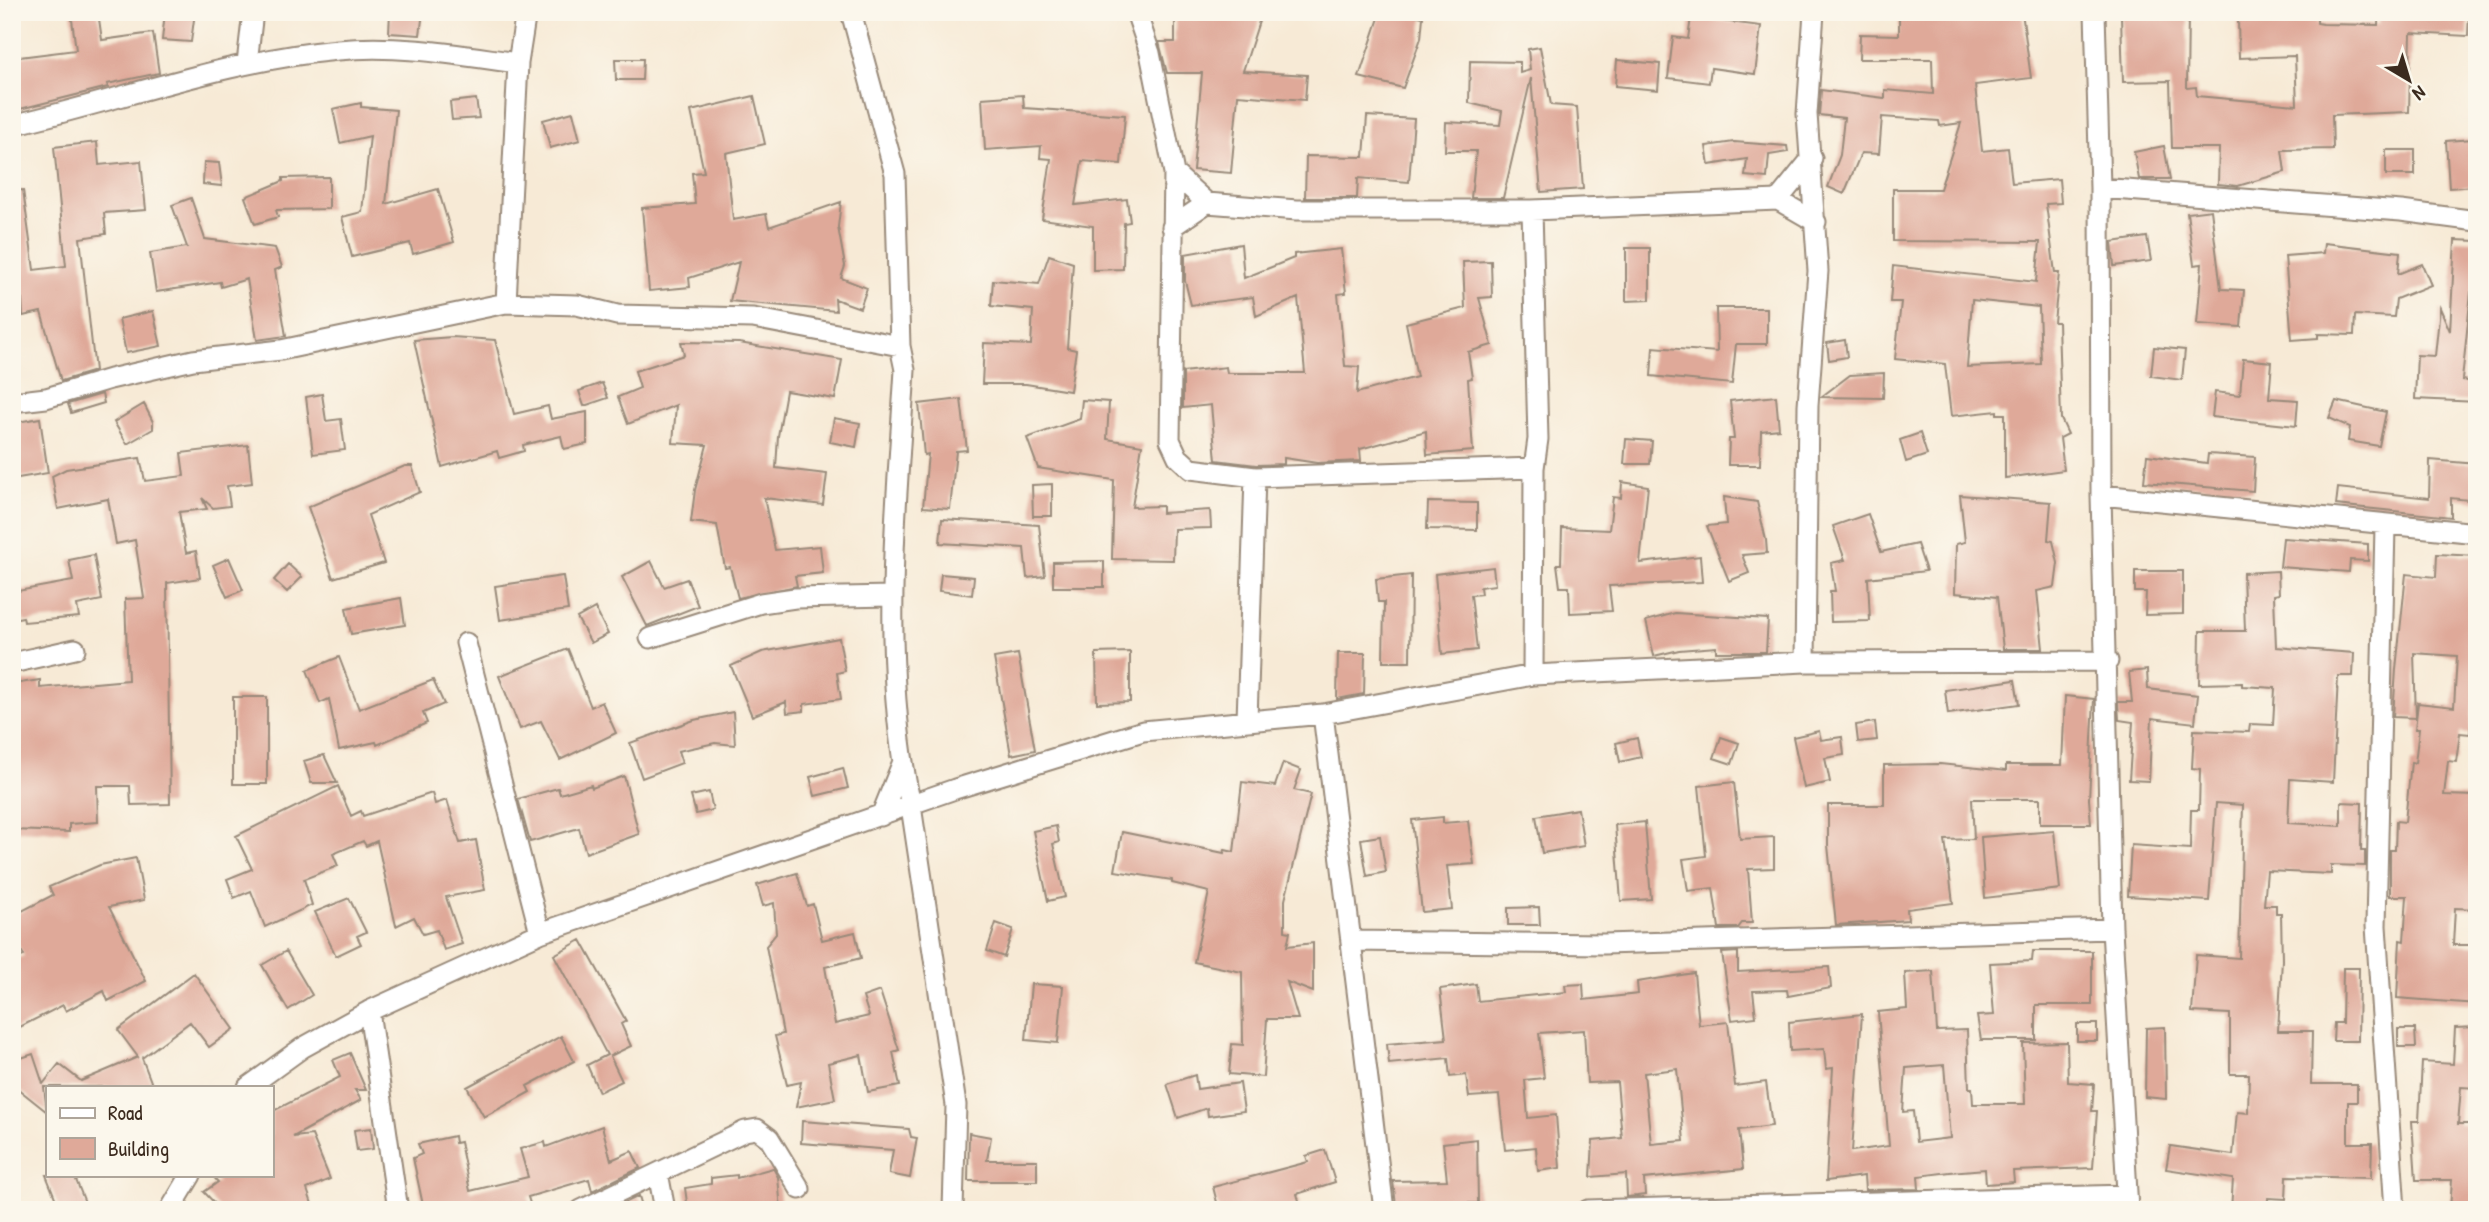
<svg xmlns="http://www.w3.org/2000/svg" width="2489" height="1222" viewBox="0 0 2489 1222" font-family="'Patrick Hand',sans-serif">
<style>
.building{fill:#dfa999;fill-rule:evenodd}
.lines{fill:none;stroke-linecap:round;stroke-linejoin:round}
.street-casing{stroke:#998a7a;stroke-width:23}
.street{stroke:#fff;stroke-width:19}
</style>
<rect width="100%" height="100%" fill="#fbf7ec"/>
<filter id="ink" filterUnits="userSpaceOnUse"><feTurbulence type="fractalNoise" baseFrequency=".0143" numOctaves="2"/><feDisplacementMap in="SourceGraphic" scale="14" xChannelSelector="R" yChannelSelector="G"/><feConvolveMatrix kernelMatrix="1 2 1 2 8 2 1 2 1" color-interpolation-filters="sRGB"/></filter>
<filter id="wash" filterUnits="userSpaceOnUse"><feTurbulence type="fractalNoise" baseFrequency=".00686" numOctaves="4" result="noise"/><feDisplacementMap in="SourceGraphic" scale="28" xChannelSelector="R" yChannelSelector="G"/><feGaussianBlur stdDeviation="1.57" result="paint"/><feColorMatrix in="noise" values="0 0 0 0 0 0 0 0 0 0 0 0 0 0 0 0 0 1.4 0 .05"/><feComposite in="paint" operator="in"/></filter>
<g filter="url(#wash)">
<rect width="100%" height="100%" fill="#f7ead6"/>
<g id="blocks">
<path class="building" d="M71,12H98L102,40L153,33L159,73L107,84L108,87L12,111V58L76,50Z
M165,12H195L191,42L162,40Z
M390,12H423L420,35L389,33Z
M1175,12H1262L1243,71L1307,75L1305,100L1238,95L1231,173L1193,170L1202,73H1167L1159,42H1175Z
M1381,12H1402L1423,17L1421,38L1403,88L1359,77Z
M1899,12H2022L2031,78L1975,85L1982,151L2008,148L2012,183L2059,179L2061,203L2046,204L2055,273H2059L2054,322H2058L2061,419L2068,434L2060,438L2064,470L2005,478V414H1997V411L1951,416L1945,364L1895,359L1901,302H1890L1893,266L2036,282L2040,242L1893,241V189H1940L1961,123L1940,126L1939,121L1882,117L1879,154L1861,153L1844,194L1828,187L1840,155L1844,118L1819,115L1821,90L1885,98V90L1933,94L1932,59H1859L1860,34L1899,35ZM1972,300L2039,307L2041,364L1967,367Z
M2379,12H2469L2468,36L2411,33L2409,112L2332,115L2333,149L2282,150L2285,172L2238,186L2218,184L2219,148H2172L2170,81L2123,82L2121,16L2188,14L2187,88L2196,87L2197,96L2297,105L2295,56L2239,58L2238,20L2317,17V23L2323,24L2378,25Z
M1691,17L1761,26L1755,74L1711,68L1709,83L1668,78L1673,37L1688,39Z
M1540,47L1551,105L1577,107L1583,189L1541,192L1531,78L1503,198H1471L1476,151H1445L1446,122L1500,125L1502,111L1469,103L1470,61L1520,62V73L1530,70L1528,49Z
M615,59H643L642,80H616Z
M1617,60L1660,64L1658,90L1615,86Z
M1023,95L1024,108L1125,115L1121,164L1082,161L1075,205L1127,199L1130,222L1124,223L1123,269L1093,270V226L1042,219L1051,159L1040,158L1041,146L985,150L982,98Z
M754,96L765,144L726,153L733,220L766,214L769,227L841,202L838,227L845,266L841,278L867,288L860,308L835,299L836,311L730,301L739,262L689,278L690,287L649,291L642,208L695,204L692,173L704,172L691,111Z
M476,99L479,118L452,120L450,102Z
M361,103V107L396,110L386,204L438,189L454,242L413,254L410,243L352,257L342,217L362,212L370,136L340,143L333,109Z
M573,112L580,140L550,148L543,120Z
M1367,116L1414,119L1409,182L1358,178L1357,198H1305L1306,156L1364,157Z
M2473,139L2476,186L2449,188L2446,141Z
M97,142L99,165L141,161L146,210L104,213L106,234L80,238L95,371L61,381L41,312L23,316L22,299L15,300L12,191L23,190L34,270L66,266L54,147Z
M1734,142L1787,146L1788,152L1769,155L1767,178L1745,176L1747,159L1709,165L1706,146Z
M2164,146L2170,179H2139L2134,152Z
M2386,150H2415V175H2386Z
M204,162L219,163L222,186L203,184Z
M329,177V209L276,210L278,217L255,224L245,197L283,181V178Z
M191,198L205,239L275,248L282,267L275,270L286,336L257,340L247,279L221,287L220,282L156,292L150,253L187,247L172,205Z
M2211,210L2221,289L2244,290L2241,327L2197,324L2202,264L2194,265L2187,213Z
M2147,237L2151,261L2114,266L2112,242Z
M2455,240L2477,241L2475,292H2471L2462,380L2477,383V402L2415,399L2417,355L2435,356L2440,308L2450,331Z
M2324,243L2400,252L2398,274L2422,264L2431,285L2396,299L2394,317L2355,315L2354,335L2318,334V338L2292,340L2285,256L2323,253Z
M1241,244L1244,278L1294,258V254L1341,249L1346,293L1338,294L1345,366L1359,367L1357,393L1417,377L1406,323L1465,308L1463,262L1491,261L1492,297L1479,298L1492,345L1468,352L1472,378L1468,379L1473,451L1427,455L1426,431L1360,449L1361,461L1317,463L1284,458V464L1256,465L1216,460L1211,405L1183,408V372L1226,367L1227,373H1305L1298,298L1256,316L1253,297L1191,305L1185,281V254Z
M1626,248H1650V300L1626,301Z
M1049,255L1073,263L1067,348L1076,350L1070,391L1026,384H982L984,343L1031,345L1033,310L991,306L993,280L1039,284Z
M1716,308H1767V344H1736L1732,384L1651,376L1653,347L1717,352Z
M153,311L161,346L126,353L119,319Z
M452,337L495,340L514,414L548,406L551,419L587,412V444L564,449L561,436L523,445L524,451L499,458L497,451L442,467L414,340Z
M1845,340L1847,357L1829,360L1827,343Z
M681,342L739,343L842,360L835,399L786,391L778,436L776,468L827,474L823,505L764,498L775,550L820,546L823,573L795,576L797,586L738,598L730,567L725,568L717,525L691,522L695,490L707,445L673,443L676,405L628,424L618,397L640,388L635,371L684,355Z
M2154,347L2185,350L2182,380L2151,376Z
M2243,359L2272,362L2269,398L2298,400L2296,426L2212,417L2215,392L2240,395Z
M1884,373L1883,398L1821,397L1850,375Z
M602,383L608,398L584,406L579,391Z
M102,394L104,403L71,413L68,404Z
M322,394L326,421L341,419L345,450L313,454L306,397Z
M1776,396L1779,429L1761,431L1760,465H1728L1729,439H1734L1730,401Z
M961,399L967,450L956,451L950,509L923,507L928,454L924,455L919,404Z
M1082,400L1109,402L1107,439L1142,445L1132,507L1162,506V513L1210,510L1211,528L1174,529L1173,560L1112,559L1114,480L1038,468L1027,438L1080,419Z
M2336,401L2386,412L2379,446L2348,441L2350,427L2329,418Z
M144,404L153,422V429L127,444L114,422Z
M40,418L48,473L12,479V423Z
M834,418L860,423L856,447L830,442Z
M1920,433L1927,455L1906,462L1900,440Z
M1626,439L1652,441L1650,464H1624Z
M248,445L252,483L227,486L230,506L213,508L202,498L207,509L179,512L186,553L196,551L200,578L167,583L170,804L131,805L130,786H97L98,822L69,824V832L12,830V703H16L13,684L40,680V688L128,680L125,599L144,598L135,540L116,544L108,499L58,509L52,476L66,469L140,458L145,481L184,476L181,453Z
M2208,454L2255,457L2253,491L2144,482L2147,455L2207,463Z
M2430,460L2477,464V501L2451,498V517L2336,505L2338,488L2429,498Z
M405,466H412L420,492L368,515L384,563L333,578L308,507Z
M1622,482L1648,486L1640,563L1700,556L1702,582L1609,586L1612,611L1570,613L1569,587H1560L1557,564H1561L1562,528L1609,530L1613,497L1621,498Z
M1052,484V516H1033L1032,485Z
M1960,495L2051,502L2048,540L2053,541L2058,563L2055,587L2037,591L2043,649H2003L1997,597L1955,593L1956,544L1965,542Z
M1724,497L1757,502L1766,540L1767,553L1742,555L1749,573L1729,581L1707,526L1726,524Z
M1428,502L1477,503V530L1427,529Z
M1868,514L1881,552L1917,544L1926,571L1868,578L1870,621L1831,622L1830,591H1835L1831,563L1845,560L1833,526Z
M942,519L1039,525L1045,576L1027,578L1024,548L940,543Z
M2283,538L2368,544V561L2350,560L2349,572L2280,567Z
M2437,554L2477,556V705H2473L2470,734L2460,733L2456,762L2448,761L2444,795L2477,796V909L2455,908L2453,945H2477V1004L2397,998L2400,940L2404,941L2407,896H2390V850H2395L2396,821L2405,822L2411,762L2415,763L2419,729H2415L2418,703L2454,707L2457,656L2414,653L2416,718L2393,717L2396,669L2406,574L2436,577Z
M94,555L102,600L77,605L79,617L24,622L23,617L12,619V592L73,581L69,560Z
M229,558L243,590L227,597L213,565Z
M651,561L664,587L687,579L698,606L647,626L622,577Z
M1104,561V587H1053V562Z
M288,564L302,577L287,592L274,580Z
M1493,567L1495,585L1480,587L1481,594L1471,595L1477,650L1442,654L1435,574Z
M2135,571H2183V614L2145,615L2146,592H2135Z
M2278,571L2279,594L2274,595L2276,647L2354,653L2353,676H2338L2333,782L2290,779L2288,823L2341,826V802L2362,803L2361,850H2365V866L2331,865V874L2267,871L2264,905H2276V913H2281L2282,960L2278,1031H2312L2311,1084H2357V1102H2348V1143H2372L2371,1178L2287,1176L2286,1199L2268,1198L2267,1210H2231L2233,1179L2166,1169L2170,1146L2233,1155L2237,1112L2248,1113L2249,1074H2230V1014L2192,1012L2196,955L2239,958L2243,805L2216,803L2209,901L2128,896L2131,845L2190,849L2191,810H2199L2200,769L2192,768L2194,730L2249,732L2250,724L2273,725L2275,688L2242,686V683L2199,684L2200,631H2245L2243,573Z
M941,574L974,577L972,595L939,591Z
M1411,575L1410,662H1383L1384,602H1378L1376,579Z
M563,576L568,610L500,620L495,586Z
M401,598L405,625L351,634L346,608Z
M595,608L608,634L591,643L577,618Z
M1675,613L1768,619L1766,652H1716V647L1679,650L1654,656L1646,621Z
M839,638L845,671L837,673L841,699L804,704V711L787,713L786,702L752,716L731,666L762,652Z
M568,649L591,707L602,702L616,733L560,760L541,721L520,729L499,676Z
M1130,652V702L1097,703L1096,653Z
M1338,653H1365L1364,694L1337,699Z
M1018,654L1035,750L1011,755L994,658Z
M339,657L359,709L433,680L444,704L423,713L427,723L377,745L376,742L339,750L329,699L320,703L307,670Z
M2147,670L2148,689L2198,695L2195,723L2152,718L2149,781L2129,780L2133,722L2119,720L2118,702H2132L2129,672Z
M2015,680L2019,704L1948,714L1945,690Z
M2065,696L2094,699L2089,799L2091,824H2040V799H1972L1974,839L1945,840L1953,903L1907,909L1908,920L1836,925L1828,845V805H1884V765L1940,764L2006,771V765H2062Z
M233,697H267V784H233Z
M733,712L735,745L715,743L678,751L682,763L642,778L630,743L694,720Z
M1875,722L1877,740L1858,742L1856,725Z
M1819,731L1821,740L1842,737L1844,755L1825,758L1830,782L1804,788L1793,737Z
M1721,737L1739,743L1732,764L1714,758Z
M1637,738L1641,757L1620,762L1616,743Z
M324,755L337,783H311L304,761Z
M1283,763L1301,770L1294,790L1311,794L1285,900V931L1290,932L1287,946L1313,943V992L1287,982L1298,1019H1267L1263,1077L1229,1074L1232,1044L1243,1045L1242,972L1194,962L1209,892L1172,883V880L1115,871L1122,832L1224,853L1225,850L1234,852L1242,782L1275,786Z
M843,768L848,788L815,796L810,777Z
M624,776L639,834L586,853L579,828L530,842L518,799L558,788L560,794L591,785L592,788Z
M1734,782L1740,839L1774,837V868L1748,869L1752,923H1742L1738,928H1719L1713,888L1688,891L1683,859L1706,856L1699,786Z
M338,786L351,816L361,811L363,816L432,793L435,804L447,800L460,843L476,840L485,890L446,897L462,944L444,950L437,930L423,934L414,917L396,926L377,841L366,846L363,841L333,854L338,866L304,879L312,905L265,927L251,891L234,898L227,879L252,869L236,836Z
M709,792L713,810L696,814L691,796Z
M1578,809L1584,846L1542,853L1536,816Z
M1443,817V823L1468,821L1474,864L1447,866L1452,909L1422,912L1412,820Z
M1645,822L1651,899L1621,901L1615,825Z
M1056,826L1059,842L1053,844L1065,897L1048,901L1033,831Z
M2054,831L2060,889L1985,898L1981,837Z
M1380,836L1386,872L1367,876L1361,839Z
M136,858L144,900L109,907L146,981L108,1001L104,991L66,1011L63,1005L12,1031V960L24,956L12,933V916L53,895L49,887L100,865Z
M797,873L807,906L813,904L822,940L855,932L861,958L825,967L835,1024L869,1016L863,997L880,991L899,1050L893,1052L900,1086L868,1092L861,1055L828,1063L835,1099L796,1107L801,1082L787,1085L775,1036L783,1034L766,946L776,934L774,903L763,906L757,885Z
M349,898L366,932L357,936L361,944L336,956L315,912Z
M1539,907L1540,925H1508V908Z
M996,923L1013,929L1004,957L987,951Z
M581,940L626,1021L621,1024L631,1046L610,1056L622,1081L599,1092L587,1065L607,1055L554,955Z
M286,951L312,995L288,1010L262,965Z
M2033,951H2092V1005H2036V1040H1981L1977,1016L1994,1015L1990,963L2032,961Z
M1738,952V972L1829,967L1831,988L1788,996L1787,990L1753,991L1756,1017L1732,1020L1722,953Z
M2343,968H2359L2358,1041H2333L2334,1023H2342Z
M1933,971L1937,1031L1967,1030L1969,1088H1972L1973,1104H2025L2023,1043L2067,1042L2068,1082L2094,1084L2092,1111H2097L2093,1168L2013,1171L2014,1182L1986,1184L1985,1169L1950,1172L1918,1176L1919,1189L1865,1190L1864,1176L1826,1181L1833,1068L1826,1069L1824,1049L1790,1051L1789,1022L1862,1014L1852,1151L1889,1146L1878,1012L1907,1009L1905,973ZM1944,1065L1950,1138L1916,1142L1913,1111L1903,1112L1906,1068Z
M194,973L234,1029L209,1047L190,1022L142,1058L153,1087H44L47,1112L12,1084V1061L33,1054L43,1084L59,1064L81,1081L138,1057L118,1030Z
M1694,973L1699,1025L1728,1022L1735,1086L1766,1082L1772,1126L1739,1130L1743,1169L1644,1179L1645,1195L1637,1196L1627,1197L1626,1174L1591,1177L1593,1141L1622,1138L1617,1082L1587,1083L1584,1030L1539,1033L1544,1078L1525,1080L1528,1118L1556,1115L1560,1168L1538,1171L1536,1147L1505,1150L1499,1095L1469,1097L1466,1075L1450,1077L1448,1058L1389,1064L1387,1044L1446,1039L1440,989L1476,984L1478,1001L1566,992L1565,985L1583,984L1584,1000L1638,994L1637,982ZM1677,1069L1684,1141L1651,1144L1644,1073Z
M1031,984L1063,986L1058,1043L1026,1040Z
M2077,1024H2097V1041H2077Z
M2165,1027L2166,1099L2145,1097L2146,1028Z
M2477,1027V1088L2461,1087L2458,1124H2477V1210H2450L2452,1180H2416L2412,1121H2419L2422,1062L2453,1064L2455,1028Z
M2398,1029H2415L2416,1047H2398Z
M561,1036L574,1061L527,1086L530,1092L484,1117L467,1087Z
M350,1053L366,1090H355L361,1100L293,1137L312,1135L330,1179L307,1189L314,1210H221L204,1192L218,1182L212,1175H271V1112L340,1077L333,1060Z
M1195,1075L1197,1089L1240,1083L1244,1111L1208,1116L1207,1108L1178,1118L1167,1084Z
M802,1121L909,1129L911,1137L917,1138L910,1178L889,1174L893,1150L801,1143Z
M602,1126L611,1160L632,1151L640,1168L592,1191L589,1179L528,1197L532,1210H424L413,1158L422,1154L418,1144L454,1136L455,1143L460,1142L470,1191L528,1177L520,1149L545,1142L546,1147Z
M371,1128L373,1149L357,1151L354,1130Z
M969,1133L991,1137L987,1160H1037V1181H968Z
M1477,1139L1478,1203L1396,1205L1393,1181L1447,1180L1443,1143Z
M1325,1150L1335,1182L1297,1194L1300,1204L1280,1210H1219L1213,1187L1308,1162L1306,1156Z
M773,1168L778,1177L781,1210H688L685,1188L711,1184V1178L737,1175V1178Z
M46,1175H74L88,1210H60Z
M639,1196L643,1210H610Z"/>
</g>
</g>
<g filter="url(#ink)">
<use href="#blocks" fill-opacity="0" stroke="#998a7a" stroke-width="2"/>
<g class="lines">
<g class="street-casing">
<path id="street" d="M851,12L895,174L900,346L905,370C896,515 880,663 911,806L956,1105L953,1210
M1136,12L1150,53L1174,173L1170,440L1178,457L1191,469L1255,477L1534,468
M2095,12L2100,188L2101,495L2112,929L2128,1210
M247,63L253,12
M12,125C121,100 227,60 338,50C398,44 458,55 518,63
M1174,173L1207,203L1297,210H1532L1778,200L1812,158
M2100,188L2401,211L2477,221
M1778,200L1816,222
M1532,210L1538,439L1534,468L1533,675
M1172,227L1207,203
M506,303L518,63L526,12
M12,402L46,398L110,379L193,360L281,350L506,303L577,305L617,315L753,318L900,346
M2101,495L2477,533
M2385,526L2376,926L2395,1210
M650,638L761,603L795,598L891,596
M466,643L540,933
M1805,662L1808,405L1818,271L1807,114L1814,12
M12,663L75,649
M1323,714L1384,1210
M1247,720L1255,477
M881,816L902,764
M1352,941L1604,944L2112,929
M369,1011L398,1210
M248,1087L302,1048L369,1011L540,933L955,789L1143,731L1323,714L1533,675L1805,662L2108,661
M658,1173L665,1210
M170,1210L191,1175
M581,1210L745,1131L757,1129L769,1138L800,1189
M1588,1210L2127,1195"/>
</g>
<use href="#street" class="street"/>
</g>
</g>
<rect width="2489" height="1222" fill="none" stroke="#fbf7ec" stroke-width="42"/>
<rect x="46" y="1086" width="228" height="91" fill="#fbf7ec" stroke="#aea59a" stroke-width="2"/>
<rect x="60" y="1108" width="35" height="10" fill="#ffffff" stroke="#aea59a" stroke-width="2"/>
<text x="108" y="1120" font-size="21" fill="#3b2a1e">Road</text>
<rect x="60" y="1138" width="35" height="21" fill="#dfa999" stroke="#aea59a" stroke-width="2"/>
<text x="108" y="1156" font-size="21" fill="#3b2a1e">Building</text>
<g transform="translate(2409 80) rotate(142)" stroke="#fbf7ec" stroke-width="5" paint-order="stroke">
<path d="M0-5L12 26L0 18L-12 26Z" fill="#3b2a1e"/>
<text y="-10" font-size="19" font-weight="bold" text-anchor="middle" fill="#3b2a1e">N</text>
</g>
</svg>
